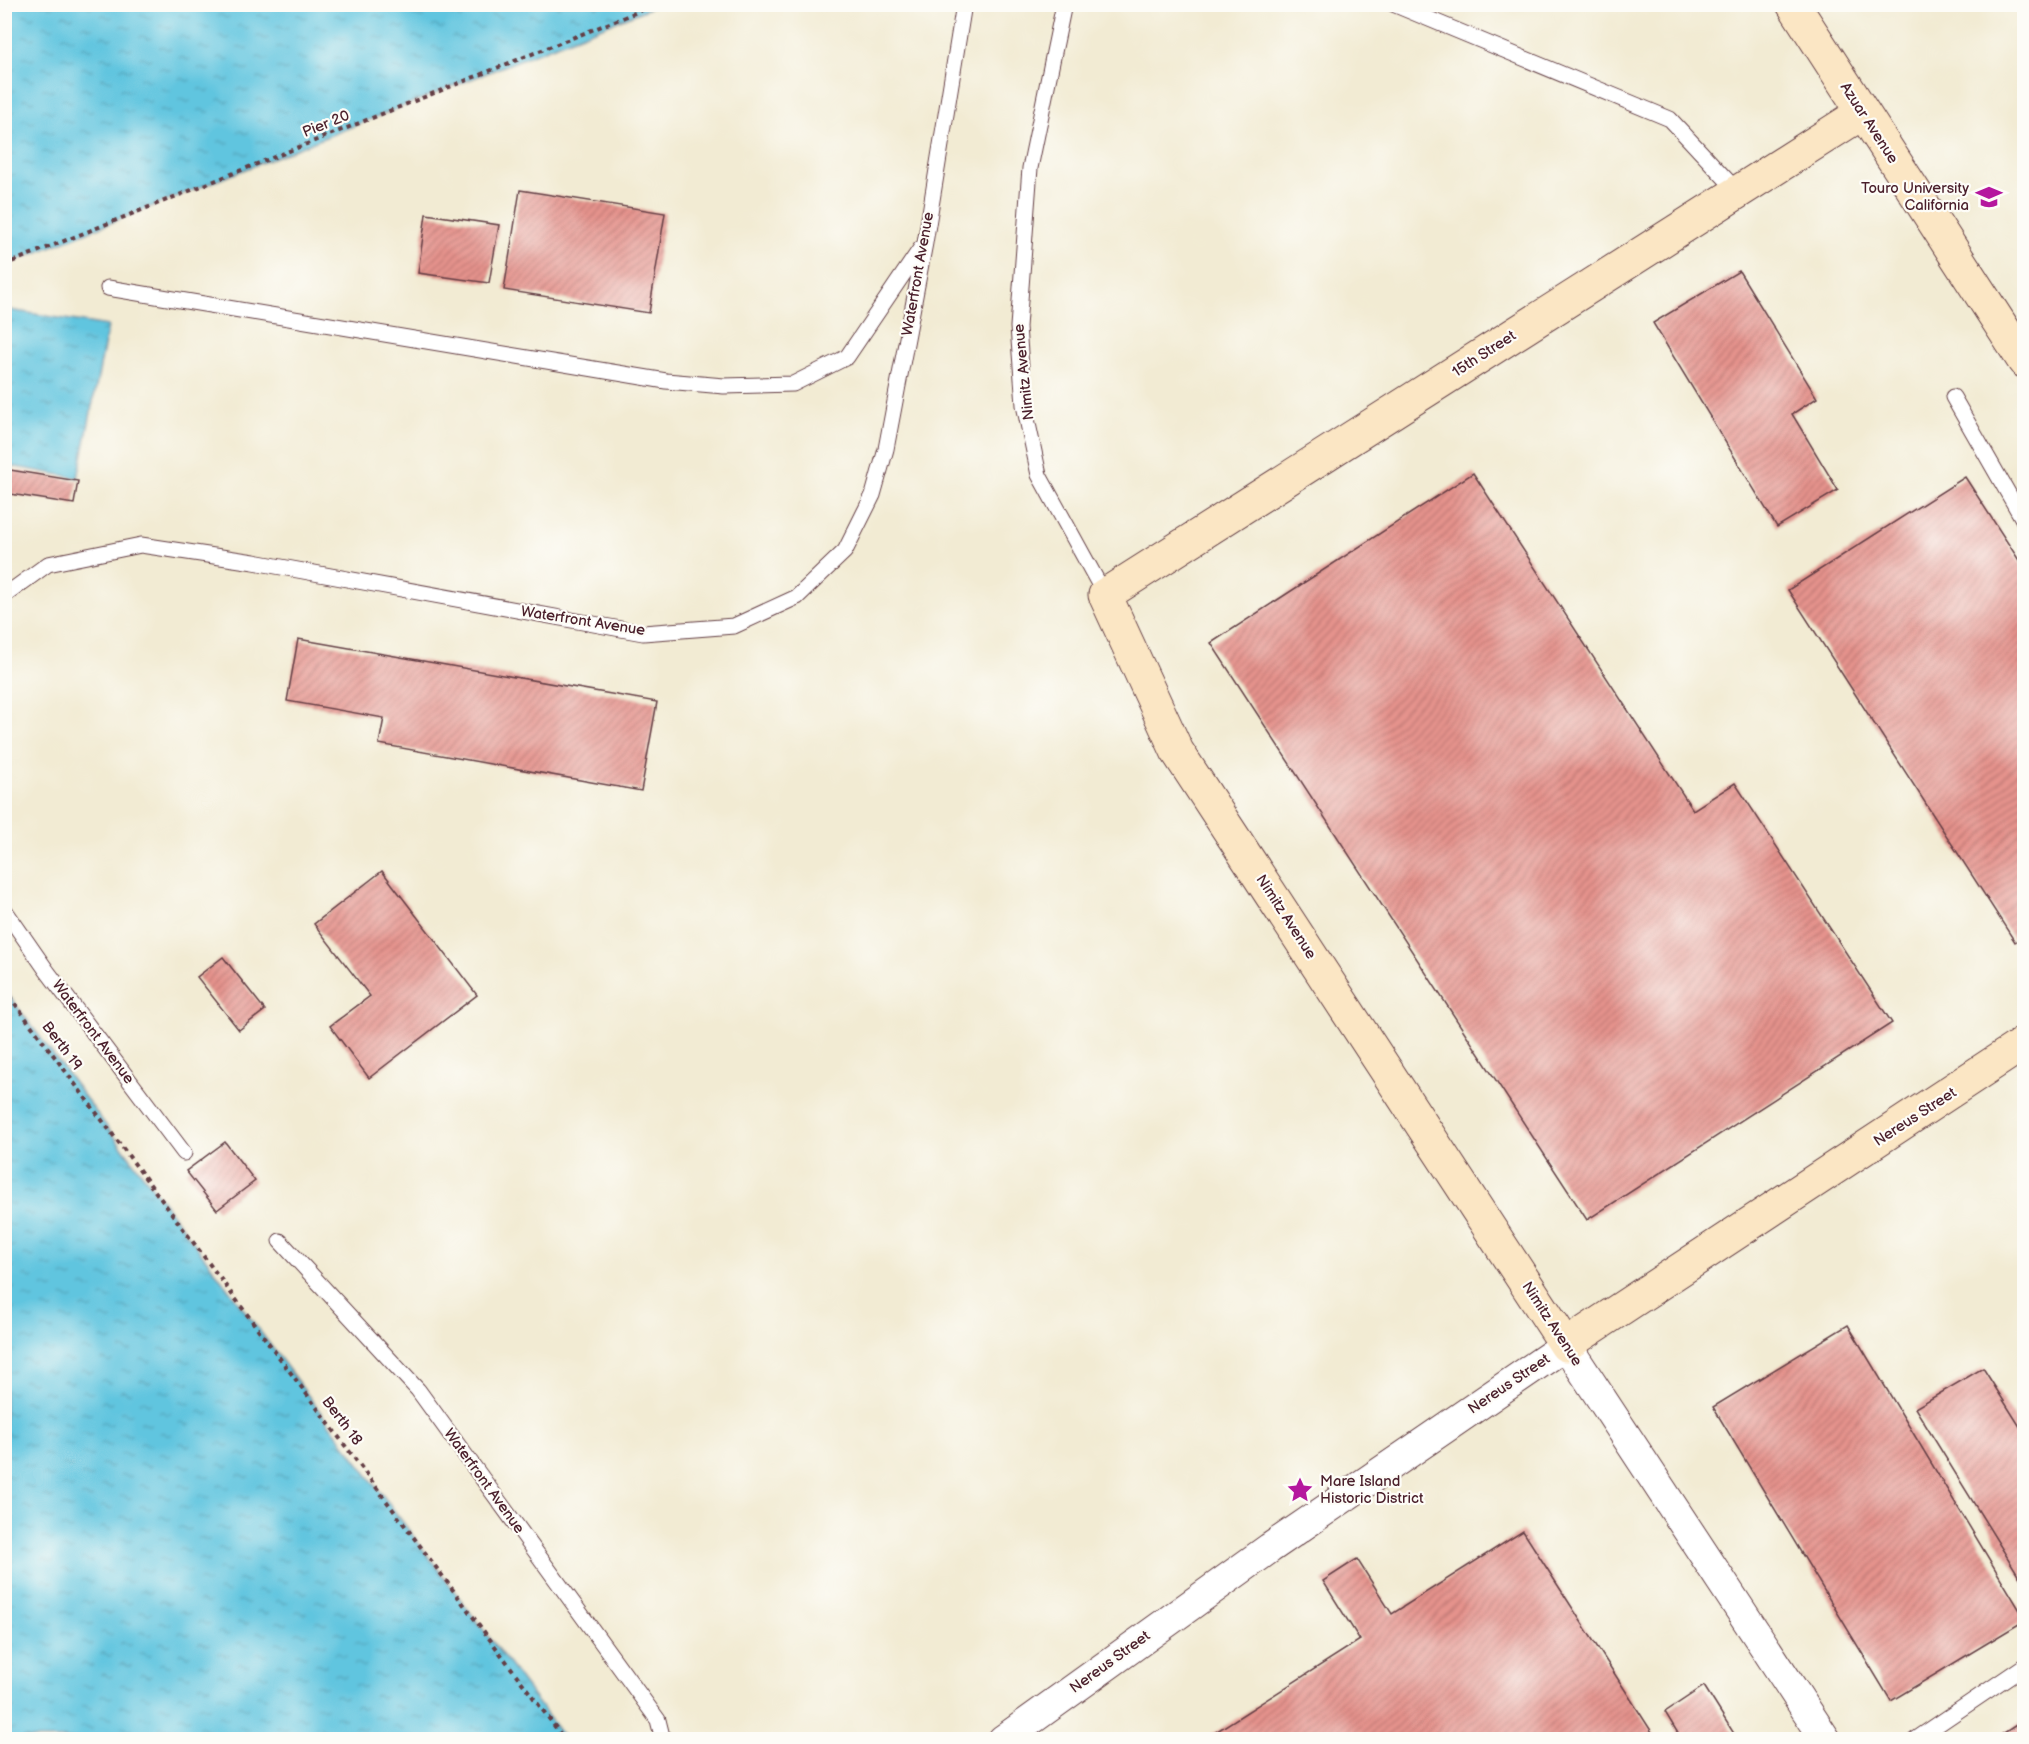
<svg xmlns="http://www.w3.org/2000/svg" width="2029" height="1744" viewBox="0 0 2029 1744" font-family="'Balsamiq Sans',sans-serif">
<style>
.water{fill:url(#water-ripples);stroke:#567285;stroke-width:1.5}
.building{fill:url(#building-hatch)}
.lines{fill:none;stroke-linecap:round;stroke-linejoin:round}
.lane-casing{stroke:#633e44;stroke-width:17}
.street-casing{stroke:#633e44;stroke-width:32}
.secondary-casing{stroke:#633e44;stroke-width:35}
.path{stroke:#633e44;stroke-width:4;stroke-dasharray:4.5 4.5;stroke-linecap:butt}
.lane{stroke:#fff;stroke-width:15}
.street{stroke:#fff;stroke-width:30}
.secondary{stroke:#fbe6c4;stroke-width:33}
.labels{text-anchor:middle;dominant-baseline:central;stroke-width:4.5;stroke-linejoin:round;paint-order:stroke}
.street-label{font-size:15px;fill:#4a1f2b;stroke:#fdfcf7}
.poi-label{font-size:15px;fill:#4a1f2b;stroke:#fdfcf7;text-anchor:end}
</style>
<defs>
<pattern id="water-ripples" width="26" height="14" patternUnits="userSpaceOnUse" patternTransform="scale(1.5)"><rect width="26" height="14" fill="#61c5df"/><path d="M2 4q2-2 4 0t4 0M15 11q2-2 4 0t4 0" fill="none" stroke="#529fb5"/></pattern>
<pattern id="building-hatch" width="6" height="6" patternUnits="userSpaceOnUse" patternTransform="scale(1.5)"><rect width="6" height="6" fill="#e5938c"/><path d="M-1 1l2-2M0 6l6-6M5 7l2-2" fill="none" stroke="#bc7773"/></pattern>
</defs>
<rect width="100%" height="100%" fill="#fdfcf7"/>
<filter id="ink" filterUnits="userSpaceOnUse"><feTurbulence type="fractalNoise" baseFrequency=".0167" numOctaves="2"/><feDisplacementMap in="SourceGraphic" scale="12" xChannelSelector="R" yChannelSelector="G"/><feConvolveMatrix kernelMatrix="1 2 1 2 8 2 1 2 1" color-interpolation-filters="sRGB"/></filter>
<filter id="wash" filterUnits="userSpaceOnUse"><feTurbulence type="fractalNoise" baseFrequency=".008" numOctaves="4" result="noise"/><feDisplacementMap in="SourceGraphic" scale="24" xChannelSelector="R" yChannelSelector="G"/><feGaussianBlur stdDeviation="1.35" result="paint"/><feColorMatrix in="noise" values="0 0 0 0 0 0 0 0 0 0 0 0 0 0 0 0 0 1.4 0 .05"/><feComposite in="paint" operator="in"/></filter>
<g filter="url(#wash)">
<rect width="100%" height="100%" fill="#f2ebd3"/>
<path class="water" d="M5,4H657V5L5,265Z
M4,309L108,326L78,478L5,465Z
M4,989L565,1739H5Z"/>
<g id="blocks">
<path class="building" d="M520,190L665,213L649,313L504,290Z
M426,214L499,225L489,283L418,273Z
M1739,271L1817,398L1792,414L1838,490L1777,527L1653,323Z
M4,469L78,481L74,504L4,493Z
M1473,473L1693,810L1735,783L1892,1023L1587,1220L1211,643Z
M1965,477L2024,568V935L2015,942L1788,590Z
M298,639L657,702L641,791L379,744L384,718L287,701Z
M382,871L477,995L369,1078L330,1026L370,996L314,924Z
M223,957L265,1010L239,1030L197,977Z
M225,1142L255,1181L217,1210L186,1171Z
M1848,1325L2024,1617V1621L1891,1701L1713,1407Z
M1983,1368L2024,1433V1580L2022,1581L1915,1408Z
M1523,1531L1657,1740H1203L1360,1640L1323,1581L1357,1559L1392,1614Z
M1704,1686L1738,1740H1682L1665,1712Z
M2024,1720V1740H1993Z"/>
</g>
</g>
<g filter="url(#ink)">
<use href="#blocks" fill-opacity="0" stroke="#633e44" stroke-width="1.5"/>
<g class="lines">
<g class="lane-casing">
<path id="lane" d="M1064,4L1030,168L1018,327L1024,405L1039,475L1105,595
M1393,4L1670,119L1738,192
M108,288L666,381L724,386L793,384L847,357L921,248
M1953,397L2024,521
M4,596L48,564L141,545L254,562L643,633L734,626L797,597L845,551L873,495L886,449L925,243L964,4
M4,909L47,971L184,1153
M280,1241L418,1390L658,1720L663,1740
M1915,1740L2024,1666"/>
</g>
<g class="street-casing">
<path id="street" d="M1003,1740L1270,1548L1566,1345L1826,1740"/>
</g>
<g class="secondary-casing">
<path id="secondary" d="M1793,4L2024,361
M1862,113L1105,595L1177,751L1566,1345L2024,1043"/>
</g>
<path class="path" d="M4,265L657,4
M4,989L565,1740"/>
<use href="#lane" class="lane"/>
<use href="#street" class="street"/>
<use href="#secondary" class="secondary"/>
</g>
</g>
<defs>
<g id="university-bare" transform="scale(2.07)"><path d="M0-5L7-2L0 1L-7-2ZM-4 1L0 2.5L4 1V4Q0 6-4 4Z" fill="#b5179e" stroke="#fdfcf7" stroke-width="2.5" paint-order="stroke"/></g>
<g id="sight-bare" transform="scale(2.07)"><path d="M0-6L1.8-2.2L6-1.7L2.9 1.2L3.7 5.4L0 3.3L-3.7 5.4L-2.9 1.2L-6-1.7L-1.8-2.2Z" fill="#b5179e" stroke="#fdfcf7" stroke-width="2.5" paint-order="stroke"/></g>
</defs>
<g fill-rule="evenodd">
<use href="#university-bare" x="1989" y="197"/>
<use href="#sight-bare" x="1300" y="1490"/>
</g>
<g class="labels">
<g class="street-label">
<text transform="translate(1869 123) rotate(57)">Azuar Avenue</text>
<text transform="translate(326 124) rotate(-22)">Pier 20</text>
<text transform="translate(918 274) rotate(-80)">Waterfront Avenue</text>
<text transform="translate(1484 354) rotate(-33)">15th Street</text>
<text transform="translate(1024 372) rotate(-96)">Nimitz Avenue</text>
<text transform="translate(583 621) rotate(9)">Waterfront Avenue</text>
<text transform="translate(1286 917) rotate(57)">Nimitz Avenue</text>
<text transform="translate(93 1032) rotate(53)">Waterfront Avenue</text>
<text transform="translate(62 1046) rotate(53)">Berth 19</text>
<text transform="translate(1915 1117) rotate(-33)">Nereus Street</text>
<text transform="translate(1552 1324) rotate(57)">Nimitz Avenue</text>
<text transform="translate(1509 1384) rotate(-34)">Nereus Street</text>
<text transform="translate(342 1421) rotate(53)">Berth 18</text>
<text transform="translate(484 1481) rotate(54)">Waterfront Avenue</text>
<text transform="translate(1110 1662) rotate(-36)">Nereus Street</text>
</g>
<g class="poi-label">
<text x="1969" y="188">Touro University<tspan x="1969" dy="17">California</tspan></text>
<text x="1320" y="1481" text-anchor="start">Mare Island<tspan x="1320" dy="17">Historic District</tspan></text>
</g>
</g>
<rect width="2029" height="1744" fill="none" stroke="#fdfcf7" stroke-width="24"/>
</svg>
